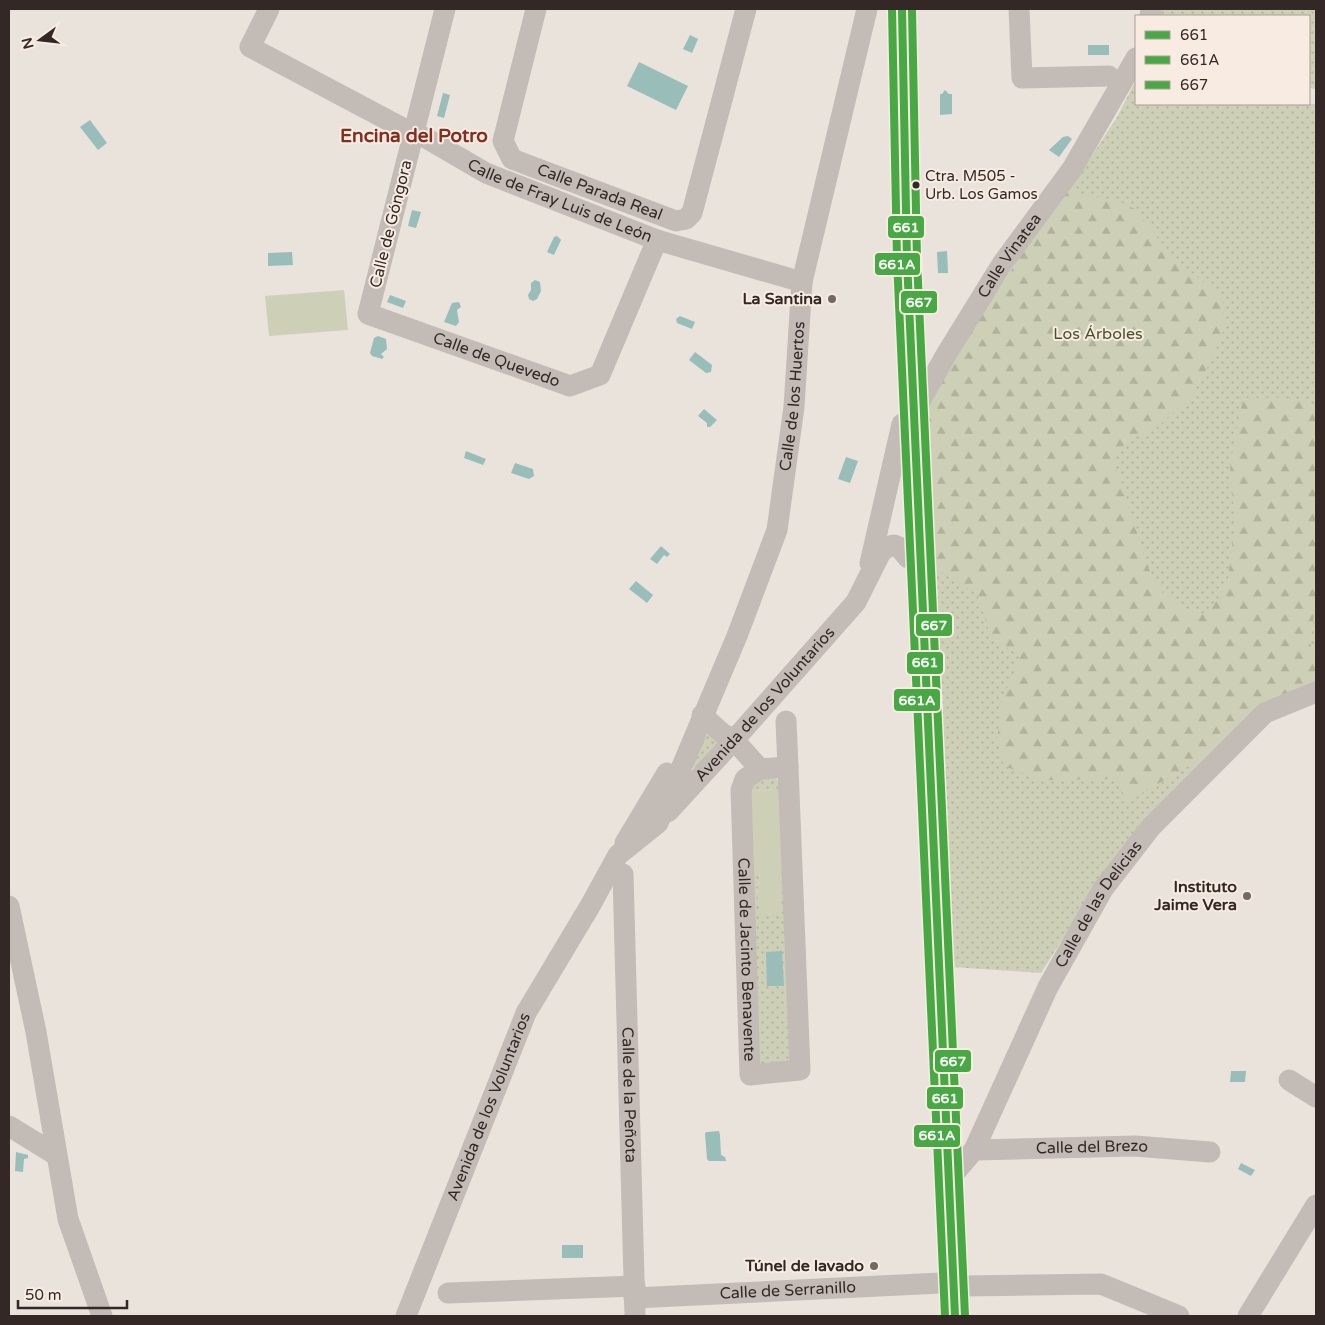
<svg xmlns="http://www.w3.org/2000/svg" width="1325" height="1325" viewBox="0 0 1325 1325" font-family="'Varela Round',sans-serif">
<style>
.grass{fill:url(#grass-dots)}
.forest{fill:url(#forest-firs)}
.pitch{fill:#cdcfb6}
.water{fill:#99bdb9}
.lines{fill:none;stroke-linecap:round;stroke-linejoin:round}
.minor{stroke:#c3bbb6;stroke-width:21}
.highway{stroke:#a9a29c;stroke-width:28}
.bus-1-casing{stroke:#f8ece2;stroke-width:11}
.bus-2-casing{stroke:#f8ece2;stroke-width:11}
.bus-3-casing{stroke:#f8ece2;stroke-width:11}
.bus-1{stroke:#48a944;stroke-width:8}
.bus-2{stroke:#48a944;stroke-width:8}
.bus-3{stroke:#48a944;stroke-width:8}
.bus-dot{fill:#332825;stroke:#f8ece2;stroke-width:2}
.poi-dot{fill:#736965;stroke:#f8ece2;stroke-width:2}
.labels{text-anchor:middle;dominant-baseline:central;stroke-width:4;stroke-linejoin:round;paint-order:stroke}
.bus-label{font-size:15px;fill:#332825;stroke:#f8ece2;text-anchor:start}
.street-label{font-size:16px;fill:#332825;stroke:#f8ece2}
.poi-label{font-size:16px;font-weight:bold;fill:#332825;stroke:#f8ece2;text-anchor:end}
.park-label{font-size:16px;fill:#465129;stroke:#f8ece2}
.quarter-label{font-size:19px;font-weight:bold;fill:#812d1f;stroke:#f8ece2}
.line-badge{stroke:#f8ece2;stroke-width:2}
.badge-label{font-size:14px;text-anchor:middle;font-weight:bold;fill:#fff}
</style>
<defs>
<pattern id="grass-dots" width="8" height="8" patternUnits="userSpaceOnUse" patternTransform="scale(1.25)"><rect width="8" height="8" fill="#cdcfb6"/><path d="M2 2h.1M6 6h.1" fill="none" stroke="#b0b29c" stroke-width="1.8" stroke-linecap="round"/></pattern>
<pattern id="forest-firs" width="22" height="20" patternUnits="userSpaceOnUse" patternTransform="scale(1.25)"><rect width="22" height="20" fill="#cdcfb6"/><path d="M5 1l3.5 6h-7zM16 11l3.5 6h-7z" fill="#b0b29c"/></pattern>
</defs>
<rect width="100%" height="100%" fill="#eae3dc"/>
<path class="grass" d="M1160,9H1316V89L1309,88V16H1159Z
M1136,80V104H1316V688L1253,715L1087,901L1041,973L953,967L927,415L951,363L1047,215L1084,168L1117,117Z
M708,733L720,740L697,766L686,771Z
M771,776L777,779L784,790L747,791L748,785Z
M781,870H787L789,1062L762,1065L758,1060L750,871H760L757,895L781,915Z"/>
<path class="forest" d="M1069,188L1087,196L1116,200L1135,209L1171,255L1223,299L1224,329L1212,359L1191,397L1155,429L1128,440L1113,460L1149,569L1161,591L1184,610L1207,614L1227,585L1235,525L1230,466L1243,398C1268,398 1294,395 1316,406V600L1310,644L1316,658V688L1208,755L1128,801L1113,779L1041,780L1004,766L997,740L1002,700L1021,656L992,640L977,594L934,568L926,404L951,363L1047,215Z"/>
<path class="pitch" d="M344,290L348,330L269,336L265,296Z
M784,790L787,870H781L782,915L761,916L757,895L760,871H750L747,791Z"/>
<path class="water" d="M690,35L698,39L692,53L683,49Z
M1088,45H1109V55H1088Z
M639,62L688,86L676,110L627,86Z
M945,90L949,94H952V114L940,115V94H942Z
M443,93L450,95L444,118L437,116Z
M90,120L107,143L98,150L80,127Z
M1068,136L1072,139L1059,157L1049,150L1063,137Z
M412,210L421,212L416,228L408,226Z
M557,236L561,240L554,255L547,252L554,237Z
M947,251L948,273H938L937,252Z
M292,252L293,265L268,266V253Z
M535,280L540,282L541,291L537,299L533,301L529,299L528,295L531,290V283Z
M390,295L406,301L403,308L387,302Z
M459,302L461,307L457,310L459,322L456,326L444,322L452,303Z
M680,316L695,322L692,329L677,323L676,319Z
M378,336L386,339L387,349L381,354L384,357L382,359L372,356L370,353L374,338Z
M695,352L712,365L711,372L706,373L689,360Z
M704,409L717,420L710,427H707V423L698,416Z
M466,451L486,459L483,465L464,458Z
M846,457L858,461L850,483L838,479Z
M515,463L533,469L534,476L529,479L511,473Z
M661,546L670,554L667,557L664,555L657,564L650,559Z
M636,581L653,595L647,603L629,589Z
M782,951L784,986H767L766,952Z
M1231,1071H1246L1245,1082H1230Z
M719,1131L720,1135L721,1155L725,1157L726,1161H709L707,1159L705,1133L707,1132Z
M16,1152L28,1155V1158L24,1159L23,1172L15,1171Z
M1241,1163L1255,1170L1251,1176L1238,1169Z
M562,1245H583V1258H562Z"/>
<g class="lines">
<g class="minor">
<path id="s1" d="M269,9L250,47L414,134L426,138L486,173L657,240L802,282"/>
<path id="s2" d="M445,9L368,314L570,386L600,375L657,240"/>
<path id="s3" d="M536,9L503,141L512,159L676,221L686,219L692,213L746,9"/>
<path d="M1019,9L1022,78L1109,76"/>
<path d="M1150,16L1151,9"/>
<path id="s4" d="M915,410L947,353L1002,264L1072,169L1136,58"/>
<path d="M870,563L902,424"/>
<path id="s5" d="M702,715L722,733L734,740L760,769L745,779L741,790L750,1075L800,1070L788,767L760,769"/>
<path d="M786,721L788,767"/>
<path id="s6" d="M668,812L734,740L856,602L881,552L889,546L894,545L899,547L908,558"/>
<path d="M625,843L667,773"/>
<path id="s7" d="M623,874L635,1316"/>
<path d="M9,906L36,1032L68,1219L102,1316"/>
<path d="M1289,1080L1316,1097"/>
<path d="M9,1126L56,1155"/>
<path id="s8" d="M974,1150L1135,1146L1210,1152"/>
<path id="s9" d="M949,1169H958L974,1150L1048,987L1103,889L1151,827L1265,713L1316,692"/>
<path d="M953,1278L965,1286L1101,1284L1179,1316"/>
<path d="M448,1293L635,1286"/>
<path id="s10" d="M634,1298L941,1283"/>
<path id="s11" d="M406,1316L526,1013L590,906L618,855L658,823L737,636L777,530L794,407L802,282L867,9"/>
<path d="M1248,1316L1316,1205"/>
</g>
<path class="highway" d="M902,9L907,260L955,1316"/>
<g class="bus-1-casing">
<path id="bus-1" d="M902,9L907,260L955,1316"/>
</g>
<g class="bus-2-casing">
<path id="bus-2" d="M892,9L897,260L945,1316"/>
</g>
<g class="bus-3-casing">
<path id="bus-3" d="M912,9L917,260L965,1316"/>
</g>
<use href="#bus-1" class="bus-1"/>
<use href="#bus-2" class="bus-2"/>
<use href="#bus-3" class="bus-3"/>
</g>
<circle class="bus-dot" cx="916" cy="185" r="4.5"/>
<g class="poi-dot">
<circle cx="832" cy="299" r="5"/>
<circle cx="1247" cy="896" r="5"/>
<circle cx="874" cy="1266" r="5"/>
</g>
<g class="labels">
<g class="bus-label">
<text x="925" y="176">Ctra. M505 -<tspan x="925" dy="18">Urb. Los Gamos</tspan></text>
</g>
<g class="street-label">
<text stroke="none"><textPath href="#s3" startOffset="250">Calle Parada Real</textPath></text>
<text stroke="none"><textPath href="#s1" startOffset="389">Calle de Fray Luis de León</textPath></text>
<text transform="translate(391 224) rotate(-76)">Calle de Góngora</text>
<text stroke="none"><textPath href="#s4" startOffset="181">Calle Vinatea</textPath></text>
<text stroke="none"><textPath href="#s2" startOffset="451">Calle de Quevedo</textPath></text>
<text stroke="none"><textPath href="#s11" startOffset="1011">Calle de los Huertos</textPath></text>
<text stroke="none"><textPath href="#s6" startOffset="145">Avenida de los Voluntarios</textPath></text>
<text stroke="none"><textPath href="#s9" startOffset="310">Calle de las Delicias</textPath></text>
<text stroke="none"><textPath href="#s5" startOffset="279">Calle de Jacinto Benavente</textPath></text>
<text stroke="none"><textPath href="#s7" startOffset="221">Calle de la Peñota</textPath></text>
<text stroke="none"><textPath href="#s11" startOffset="225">Avenida de los Voluntarios</textPath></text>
<text stroke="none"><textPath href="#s8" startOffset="118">Calle del Brezo</textPath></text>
<text stroke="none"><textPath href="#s10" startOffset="154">Calle de Serranillo</textPath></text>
</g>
<g class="poi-label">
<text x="822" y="299">La Santina</text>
<text x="1237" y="887">Instituto<tspan x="1237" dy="18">Jaime Vera</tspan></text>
<text x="864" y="1266">Túnel de lavado</text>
</g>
<g class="park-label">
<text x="1098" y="334">Los Árboles</text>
</g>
<g class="quarter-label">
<text x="414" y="136">Encina del Potro</text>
</g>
</g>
<g class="line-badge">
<rect x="887" y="215" width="38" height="24" rx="5" fill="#48a944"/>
<rect x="874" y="252" width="47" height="24" rx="5" fill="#48a944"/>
<rect x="900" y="290" width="38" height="24" rx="5" fill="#48a944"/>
<rect x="915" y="613" width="38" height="24" rx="5" fill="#48a944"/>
<rect x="906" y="651" width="38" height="24" rx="5" fill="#48a944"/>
<rect x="893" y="688" width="48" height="24" rx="5" fill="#48a944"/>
<rect x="934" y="1049" width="38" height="24" rx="5" fill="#48a944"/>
<rect x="926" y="1086" width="38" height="24" rx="5" fill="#48a944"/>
<rect x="913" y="1124" width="48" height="24" rx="5" fill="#48a944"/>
</g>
<g class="badge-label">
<text x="906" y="232">661</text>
<text x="897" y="269">661A</text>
<text x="919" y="307">667</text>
<text x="934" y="630">667</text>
<text x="925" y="667">661</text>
<text x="917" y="705">661A</text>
<text x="953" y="1066">667</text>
<text x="945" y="1103">661</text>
<text x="937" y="1140">661A</text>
</g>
<rect width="1325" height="1325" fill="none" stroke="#332825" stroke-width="20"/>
<rect x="1135" y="15" width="175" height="90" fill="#f8ece2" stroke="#a99e96"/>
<rect x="1145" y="31" width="25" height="8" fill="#48a944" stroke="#a99e96"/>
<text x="1180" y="40" font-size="15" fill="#332825">661</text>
<rect x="1145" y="56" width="25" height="8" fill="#48a944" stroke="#a99e96"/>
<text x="1180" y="65" font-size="15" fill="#332825">661A</text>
<rect x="1145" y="81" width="25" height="8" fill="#48a944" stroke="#a99e96"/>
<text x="1180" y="90" font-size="15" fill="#332825">667</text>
<g transform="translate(40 40) rotate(255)" stroke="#f8ece2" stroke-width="4" paint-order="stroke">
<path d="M0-4L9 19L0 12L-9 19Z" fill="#332825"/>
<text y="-8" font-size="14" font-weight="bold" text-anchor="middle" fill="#332825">N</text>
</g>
<path d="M18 1300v8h109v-8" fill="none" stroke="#332825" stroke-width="2.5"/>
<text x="25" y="1300" font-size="15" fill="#332825" stroke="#f8ece2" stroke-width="4" paint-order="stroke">50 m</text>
</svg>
